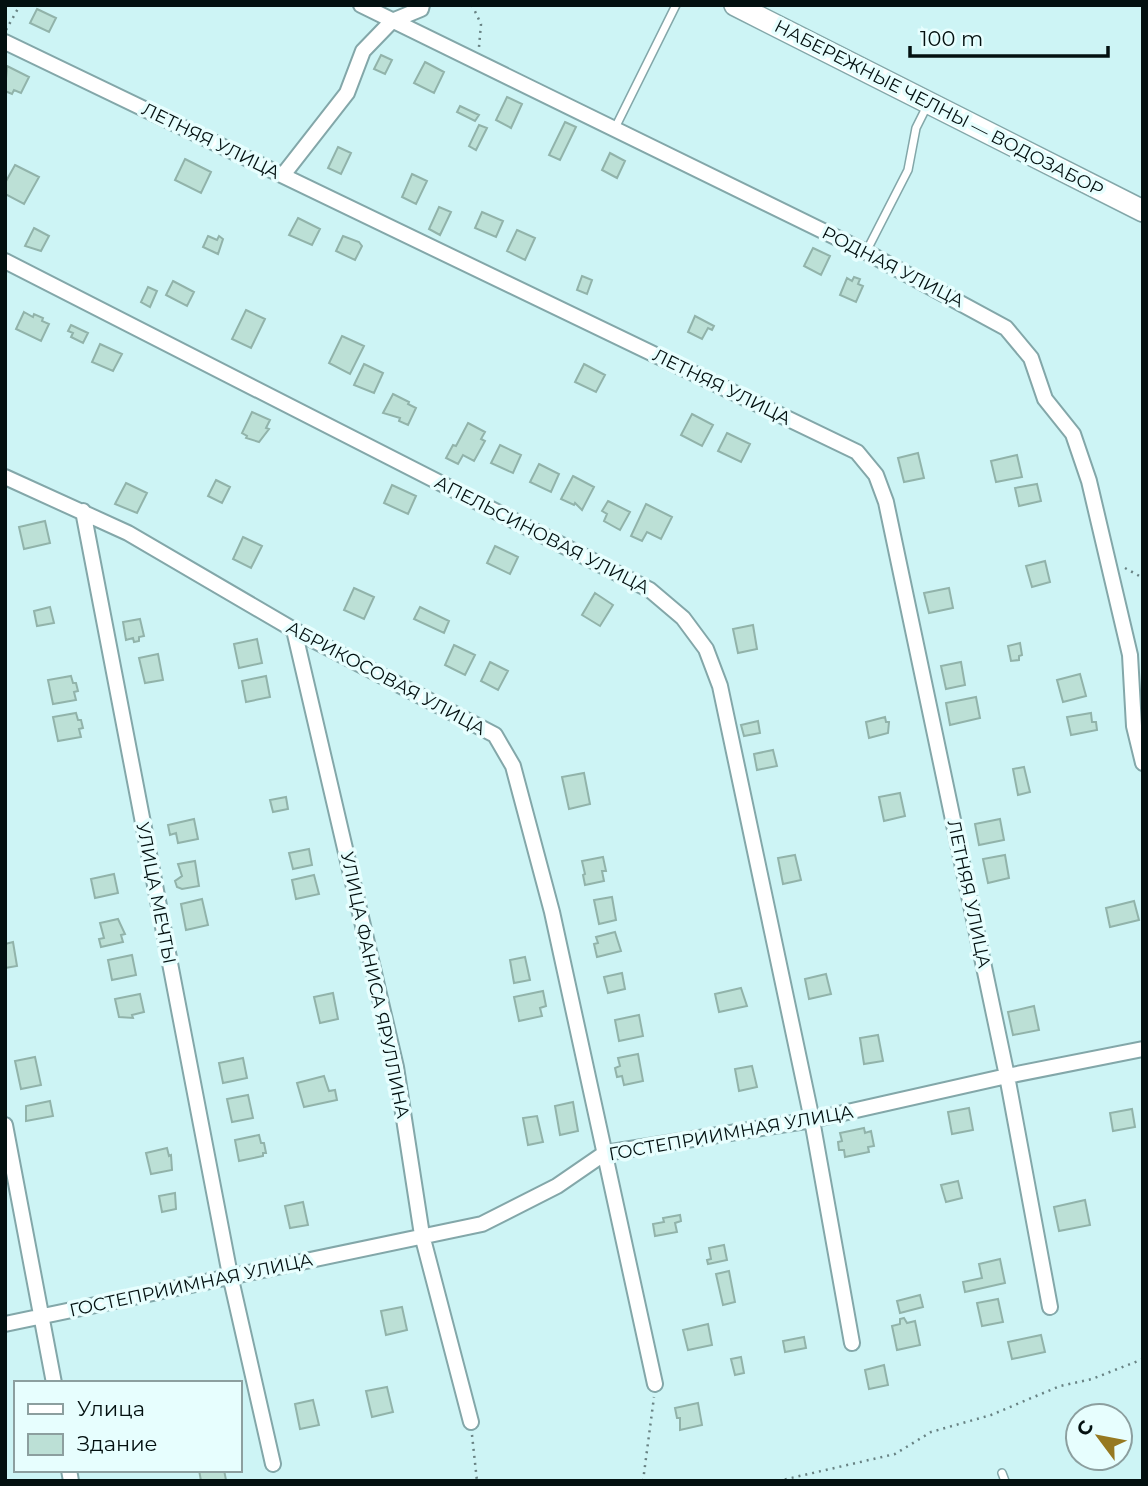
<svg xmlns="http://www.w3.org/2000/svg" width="1148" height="1486" viewBox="0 0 1148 1486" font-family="Montserrat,sans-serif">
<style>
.building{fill:#bce0d6;stroke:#91b3aa;stroke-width:2}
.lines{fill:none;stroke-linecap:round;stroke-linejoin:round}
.lane-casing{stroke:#83a7a9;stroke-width:10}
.street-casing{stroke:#83a7a9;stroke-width:18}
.secondary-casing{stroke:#83a7a9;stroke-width:24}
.path{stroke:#688283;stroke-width:2.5;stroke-dasharray:2 5;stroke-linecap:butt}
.lane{stroke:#fff;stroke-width:7}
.street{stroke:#fff;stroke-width:14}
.secondary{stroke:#fff;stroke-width:21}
.labels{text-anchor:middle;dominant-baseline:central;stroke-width:7;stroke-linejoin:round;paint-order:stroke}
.street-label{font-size:18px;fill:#031010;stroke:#e7fefe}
</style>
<rect width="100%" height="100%" fill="#cdf4f5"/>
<path class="building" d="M37,9L56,18L49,32L30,23Z
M381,55L392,60L385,74L374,69Z
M425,62L444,72L434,93L414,83Z
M7,66L29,77L21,93L14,90L12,94L5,91Z
M507,97L522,104L511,128L496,120Z
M460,106L479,115L475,121L457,112Z
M565,122L576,127L560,160L549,155Z
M479,125L487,128L476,150L469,146Z
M338,147L351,153L341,174L328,168Z
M610,153L625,161L617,178L602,170Z
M185,159L211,172L201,193L175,180Z
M15,165L39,177L24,204L5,194V183Z
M412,174L427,181L416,204L402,197Z
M439,207L451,212L440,235L429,229Z
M482,212L503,221L496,237L475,228Z
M298,218L320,229L312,245L289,235Z
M34,228L49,236L41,251L25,246Z
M517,230L535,238L525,260L507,251Z
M208,236L217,240L219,236L223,239L218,254L203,247Z
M343,236L359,242L362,246L355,260L336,251Z
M813,248L830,256L821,275L804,266Z
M582,276L592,280L587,294L577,290Z
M854,277L860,279L858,284L863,286L856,302L840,295L847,278L852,281Z
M173,281L194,292L187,306L166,295Z
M148,287L157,291L150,307L141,302Z
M246,310L265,319L251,348L232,339Z
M24,312L33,317L34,314L43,318L42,321L49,324L41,341L16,329Z
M695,316L714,326L712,330L708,328L702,339L688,332Z
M71,325L88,333L83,343L71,337L73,333L68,331Z
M342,336L364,346L350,374L329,363Z
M100,344L122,354L113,371L92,362Z
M364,364L383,373L374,393L354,385Z
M584,364L605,375L596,392L575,382Z
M393,394L409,402L408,404L416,408L408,425L399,421L400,418L383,413Z
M252,412L270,420L266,428L269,429L259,442L246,438L247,436L242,433Z
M692,414L713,425L702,446L681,435Z
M468,423L485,432L481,439L485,441L474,461L463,455L458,464L446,458L453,445L456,446Z
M727,433L750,444L741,462L718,451Z
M500,445L521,455L513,473L491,463Z
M918,453L924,478L904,482L898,458Z
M1017,455L1022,477L996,482L991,461Z
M539,464L559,474L551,492L530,482Z
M573,476L594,487L582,510L575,503L574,505L561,499Z
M216,480L230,487L222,503L208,496Z
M126,483L147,493L137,513L115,504Z
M1037,484L1041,501L1019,506L1015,488Z
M392,485L416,496L408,514L384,503Z
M608,501L630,512L620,530L604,521L607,514L602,511Z
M646,504L672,517L661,539L647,532L642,541L631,536Z
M45,521L50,543L24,549L19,527Z
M243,537L262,546L251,568L233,559Z
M495,546L518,557L510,574L487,563Z
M1045,561L1050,582L1032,587L1026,566Z
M354,588L374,597L364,619L344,610Z
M949,588L953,608L929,613L924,593Z
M595,593L613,605L600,626L582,615Z
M50,607L54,623L37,626L34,611Z
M420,607L449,621L444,633L414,619Z
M140,619L144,636L139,637V641L134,642L133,638L126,640L123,622Z
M753,625L757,649L738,653L733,629Z
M257,639L262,663L239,668L234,644Z
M1020,643L1022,655L1019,656V660L1011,661L1008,646Z
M454,645L475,655L465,675L445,665Z
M158,654L163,680L145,683L139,658Z
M490,662L508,671L498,690L481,681Z
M961,662L965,685L946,689L941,666Z
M1080,674L1086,696L1063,702L1057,680Z
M71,676L73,683H76L78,691L74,692L76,700L53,704L48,680Z
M266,676L270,697L246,702L242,681Z
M976,697L980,718L950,725L946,703Z
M76,713L78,720H81L83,728L79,729L81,737L58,741L53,717Z
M1091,713L1092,722H1096L1097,730L1071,735L1067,717Z
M885,717L886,722H889L888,733L869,738L866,722Z
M758,721L760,733L744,736L741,725Z
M773,750L777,766L757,770L754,754Z
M1024,767L1030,792L1018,795L1013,769Z
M584,773L590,804L569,809L562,777Z
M900,793L905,816L884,821L879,797Z
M286,797L288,809L273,812L270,800Z
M194,819L198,839L178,843L176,833L170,835L168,825Z
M1000,819L1004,840L979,845L975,824Z
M309,849L312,865L293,869L289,853Z
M795,855L801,880L783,884L778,858Z
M1005,855L1009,878L988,883L983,859Z
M603,857L606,871H602L604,881L585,885L583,875L585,874L582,861Z
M195,861L199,886L182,889L177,887L175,881L182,876L178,864Z
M114,874L118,893L95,898L91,879Z
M314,875L319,894L296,899L292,880Z
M612,897L616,920L599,924L594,900Z
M202,899L208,925L186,930L181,904Z
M1134,901L1139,920L1110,927L1106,908Z
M118,919L125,934L121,935L123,942L101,947L99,939L104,938L100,923Z
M615,932L621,951L597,957L594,944L598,943L596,937Z
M13,942L17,966L5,968V944Z
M132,955L136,975L112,980L108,960Z
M525,957L530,980L514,983L510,960Z
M622,973L625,989L608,993L604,977Z
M826,974L831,994L809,999L805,979Z
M741,988L747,1006L719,1012L715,994Z
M543,991L546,1006L540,1008L542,1016L519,1021L514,997Z
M333,993L338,1019L320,1023L314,997Z
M140,994L144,1012L132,1015L133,1018L119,1017L115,999Z
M1034,1006L1039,1030L1013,1035L1008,1012Z
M639,1015L643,1036L619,1041L615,1020Z
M878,1035L883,1061L864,1064L860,1038Z
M638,1054L643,1081L624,1085L622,1076L617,1077L615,1068L620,1066L618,1058Z
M35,1057L41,1085L21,1089L15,1061Z
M243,1058L247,1078L223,1083L219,1063Z
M752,1066L757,1087L739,1091L735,1069Z
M324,1076L329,1091L335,1090L337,1100L304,1107L297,1083Z
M248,1095L253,1118L232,1122L227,1099Z
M50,1101L53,1116L26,1121V1106Z
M573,1102L578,1131L560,1135L555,1106Z
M969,1108L973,1130L952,1134L948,1112Z
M1132,1109L1135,1127L1113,1131L1110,1113Z
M537,1116L543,1142L528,1145L523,1118Z
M864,1128L865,1133L871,1131L874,1146L868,1147L869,1152L845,1157L844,1150H839L838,1142L842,1141L840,1133Z
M259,1135L261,1143H264L266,1153H263V1156L239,1161L235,1140Z
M167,1148L169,1156L171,1155L172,1170L151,1174L146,1153Z
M958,1181L962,1198L946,1202L941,1185Z
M175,1193L176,1209L162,1212L159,1196Z
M1085,1200L1090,1225L1059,1231L1054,1207Z
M303,1202L308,1225L290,1228L285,1206Z
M680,1215L681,1221L675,1223L677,1232L655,1236L653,1224L664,1222L663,1218Z
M724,1245L727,1260L708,1264L707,1260L711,1259L709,1248Z
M1000,1259L1005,1283L965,1292L963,1282L982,1278L979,1264Z
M729,1271L735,1302L723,1305L716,1274Z
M920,1295L923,1307L900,1313L897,1301Z
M998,1299L1003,1322L982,1326L977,1303Z
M402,1307L407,1330L386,1335L381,1311Z
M904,1318L907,1323L915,1321L920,1345L897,1350L892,1326L900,1324V1319Z
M708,1324L712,1345L688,1350L683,1330Z
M1041,1335L1045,1352L1012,1359L1008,1342Z
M804,1337L806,1348L785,1352L783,1341Z
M741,1357L744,1373L735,1375L731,1359Z
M884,1365L888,1385L869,1389L865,1370Z
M387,1387L393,1412L372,1417L366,1391Z
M313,1400L319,1425L300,1429L295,1404Z
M698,1403L702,1425L680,1430V1418H677L675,1408Z
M199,1470H224L226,1480L201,1481Z"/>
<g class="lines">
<g class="lane-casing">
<path id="lane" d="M615,128L676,5
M866,252L908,170L916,128L928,104
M1002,1473L1005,1481"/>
</g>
<g class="street-casing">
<path id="street" d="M361,5L866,252L1006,328L1031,358L1045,399L1073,434L1089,481L1130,655L1134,726L1143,763
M5,42L857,452L876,475L886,502L1007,1076L1050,1307
M283,175L347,93L363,51L392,21L421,9L422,5
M5,261L650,590L683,618L706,649L720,686L812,1120L852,1343
M5,477L128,533L294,630L495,735L513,766L552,912L655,1384
M83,511L230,1275L273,1464
M294,630L396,1067L422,1235L471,1422
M5,1125L54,1383
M5,1324L482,1224L557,1186L605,1153L812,1120L1007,1076L1143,1049
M69,1470L71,1481"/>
</g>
<g class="secondary-casing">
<path id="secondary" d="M735,5L1143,211"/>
</g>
<path class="path" d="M472,5L481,24L479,47
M6,30L20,5
M1125,568L1143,578
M472,1435L477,1481
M643,1481L654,1397
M778,1481L895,1454L931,1432L991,1415L1060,1386L1092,1379L1143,1359"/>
<use href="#lane" class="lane"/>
<use href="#street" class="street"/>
<use href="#secondary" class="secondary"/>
</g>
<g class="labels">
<g class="street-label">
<text transform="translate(939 108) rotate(27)">НАБЕРЕЖНЫЕ ЧЕЛНЫ — ВОДОЗАБОР</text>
<text transform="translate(211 141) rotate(26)">ЛЕТНЯЯ УЛИЦА</text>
<text transform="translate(893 267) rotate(27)">РОДНАЯ УЛИЦА</text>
<text transform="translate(722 387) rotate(26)">ЛЕТНЯЯ УЛИЦА</text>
<text transform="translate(542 535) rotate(27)">АПЕЛЬСИНОВАЯ УЛИЦА</text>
<text transform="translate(386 678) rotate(28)">АБРИКОСОВАЯ УЛИЦА</text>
<text transform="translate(156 893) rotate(79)">УЛИЦА МЕЧТЫ</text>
<text transform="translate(969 894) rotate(78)">ЛЕТНЯЯ УЛИЦА</text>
<text transform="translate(375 985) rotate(78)">УЛИЦА ФАНИСА ЯРУЛЛИНА</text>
<text transform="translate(731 1133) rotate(-10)">ГОСТЕПРИИМНАЯ УЛИЦА</text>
<text transform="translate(191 1285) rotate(-12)">ГОСТЕПРИИМНАЯ УЛИЦА</text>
</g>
</g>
<rect width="1148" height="1486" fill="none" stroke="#031010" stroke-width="14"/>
<rect x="14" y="1381" width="228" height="91" fill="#e7fefe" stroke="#8c9f9f" stroke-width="2"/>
<rect x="28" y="1404" width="35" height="10" fill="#ffffff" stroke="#8c9f9f" stroke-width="2"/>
<text x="77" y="1416" font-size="21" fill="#031010">Улица</text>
<rect x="28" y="1434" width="35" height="21" fill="#bce0d6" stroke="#8c9f9f" stroke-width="2"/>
<text x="77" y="1451" font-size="21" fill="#031010">Здание</text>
<g transform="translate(1099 1437) rotate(302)"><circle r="33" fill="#e7fefe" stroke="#8c9f9f" stroke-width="2"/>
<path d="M0-5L12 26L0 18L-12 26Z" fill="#967921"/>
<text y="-10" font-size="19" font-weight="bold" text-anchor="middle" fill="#031010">С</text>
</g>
<path d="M910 46v10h198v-10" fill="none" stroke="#031010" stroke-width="3.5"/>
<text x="920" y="46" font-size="21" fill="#031010" stroke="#e7fefe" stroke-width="5" paint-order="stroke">100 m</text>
</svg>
